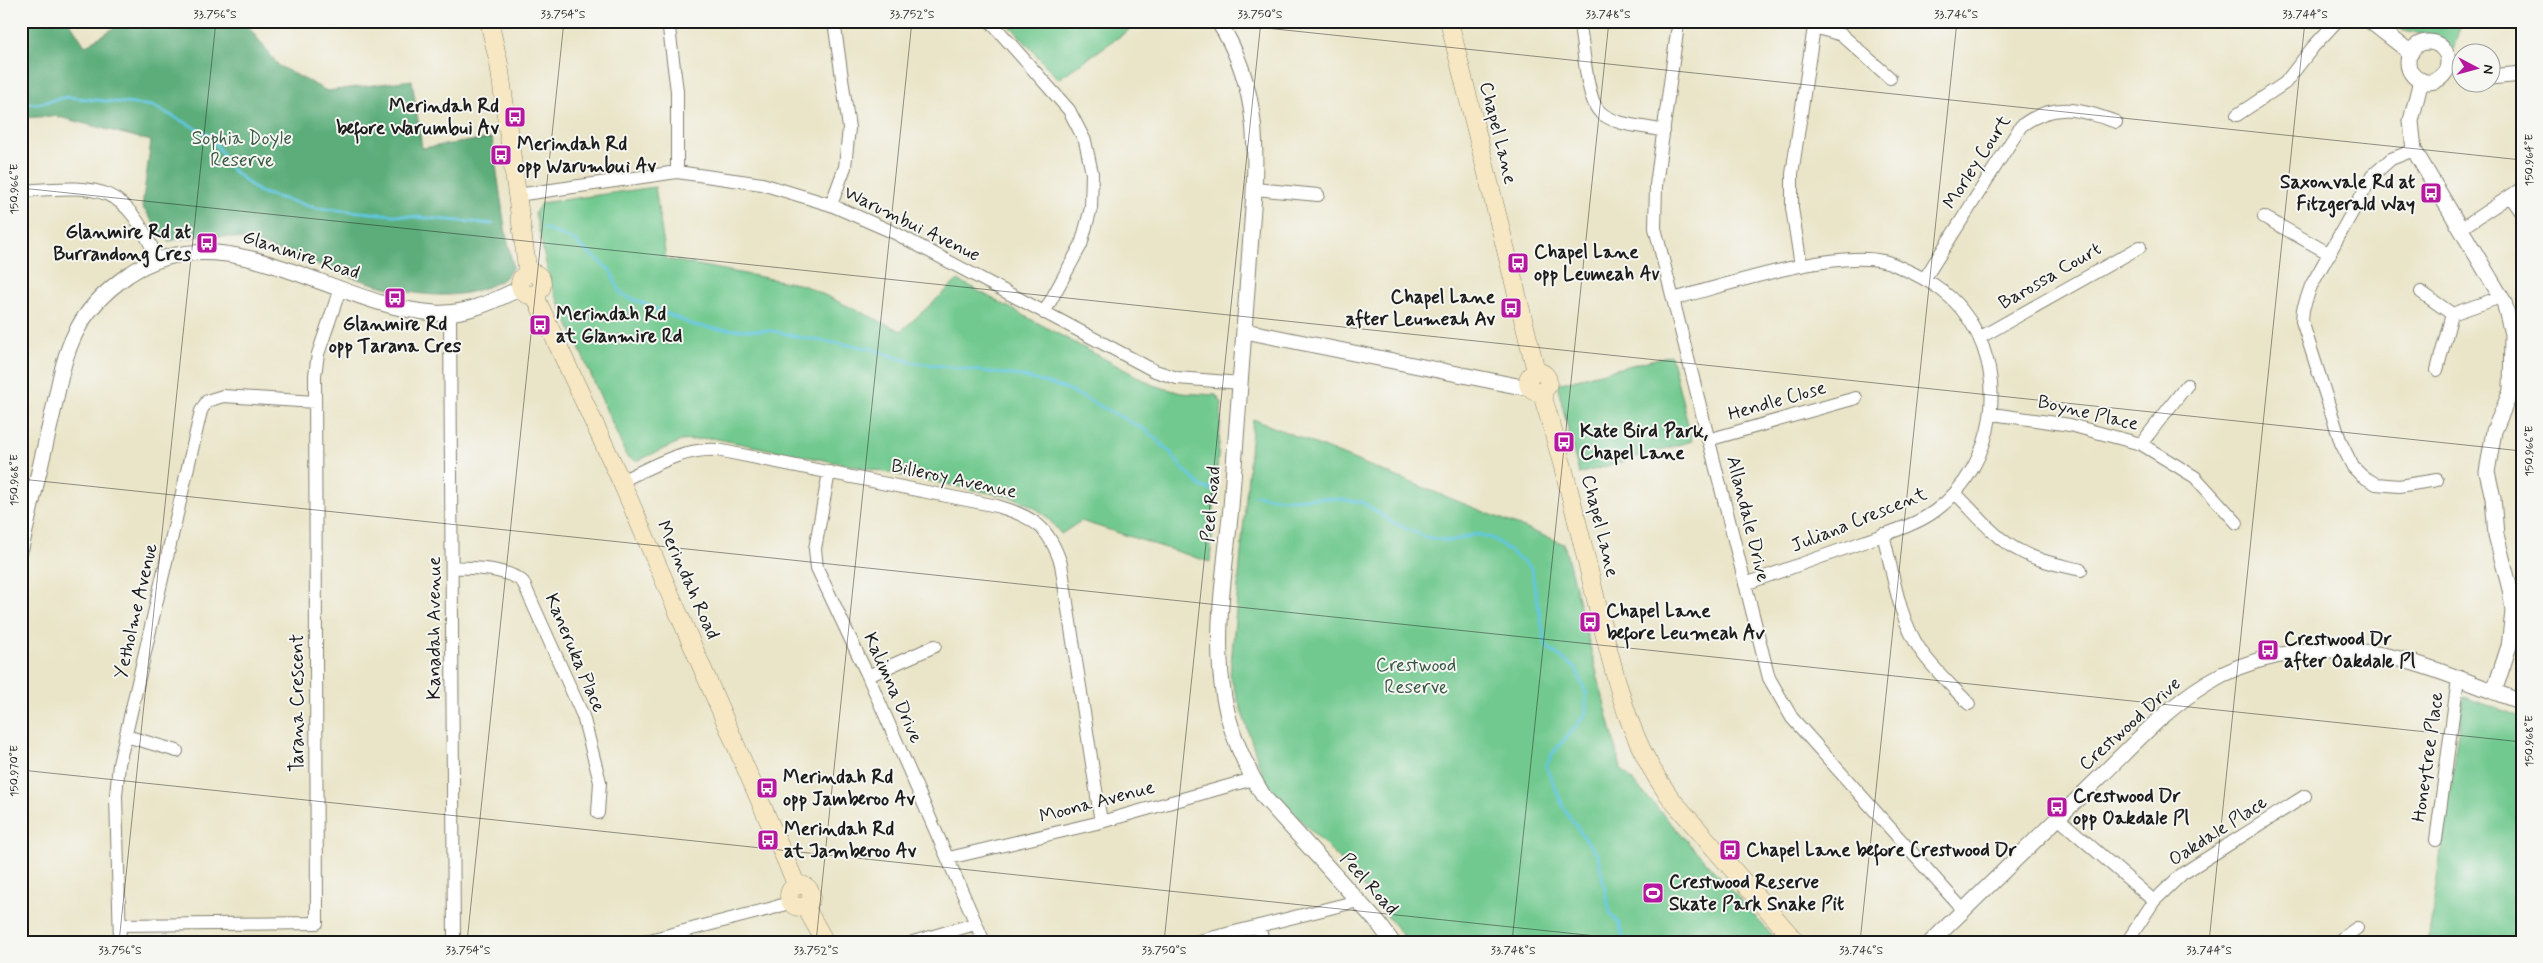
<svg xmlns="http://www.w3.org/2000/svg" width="2543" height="963" viewBox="0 0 2543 963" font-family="Mynerve,sans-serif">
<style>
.green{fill:#71c98f;stroke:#467256}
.forest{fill:#5cad7a;stroke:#3c644b}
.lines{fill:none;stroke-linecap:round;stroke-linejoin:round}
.stream{stroke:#62c6e0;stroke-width:3}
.minor-casing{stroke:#838072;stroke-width:14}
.tertiary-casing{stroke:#838072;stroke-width:17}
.secondary-casing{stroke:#838072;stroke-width:19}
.minor{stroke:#fff;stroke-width:12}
.tertiary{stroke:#fff;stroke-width:15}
.secondary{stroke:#f7e8c3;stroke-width:18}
.ticks{fill:none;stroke:#1c1c1c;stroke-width:1;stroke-opacity:0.45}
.labels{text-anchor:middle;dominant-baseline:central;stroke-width:4;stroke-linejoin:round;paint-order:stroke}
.poi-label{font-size:19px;font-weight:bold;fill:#1c1c1c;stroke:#f6f6f2;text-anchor:start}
.street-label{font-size:19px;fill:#1c1c1c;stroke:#f6f6f2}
.park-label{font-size:19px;fill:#3a5944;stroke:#f6f6f2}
.neatline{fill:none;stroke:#1c1c1c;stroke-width:2}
.ticks-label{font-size:12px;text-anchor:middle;fill:#1c1c1c}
</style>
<rect width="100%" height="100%" fill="#f6f6f2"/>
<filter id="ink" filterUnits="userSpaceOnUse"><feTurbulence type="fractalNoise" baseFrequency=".02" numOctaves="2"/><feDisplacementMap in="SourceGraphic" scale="10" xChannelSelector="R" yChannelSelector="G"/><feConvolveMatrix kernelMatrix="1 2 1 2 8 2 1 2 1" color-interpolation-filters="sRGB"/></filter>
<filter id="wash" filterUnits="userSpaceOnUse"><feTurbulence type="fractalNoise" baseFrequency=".0096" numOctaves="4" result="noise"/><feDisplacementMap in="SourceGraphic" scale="20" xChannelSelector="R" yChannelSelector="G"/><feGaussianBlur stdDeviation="1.12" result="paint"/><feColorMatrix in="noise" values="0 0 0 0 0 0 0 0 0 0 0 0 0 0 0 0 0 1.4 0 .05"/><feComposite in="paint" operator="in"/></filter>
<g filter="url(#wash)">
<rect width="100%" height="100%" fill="#eae5c8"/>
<path class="green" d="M1006,21H1142L1058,79Z
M2407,21H2462L2453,50C2438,30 2423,36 2401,29Z
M655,187L666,259L803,285L901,331L958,280L1153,385L1181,393L1216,395L1222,403L1210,562L1081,521L1061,534C1045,513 1036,506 1011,497L712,438L681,441L637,461L627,457L550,282L535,213L541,203Z
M1671,355L1692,441L1579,474L1557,384Z
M1253,419L1564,544L1621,768L1778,942H1408L1349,869L1266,785L1230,676Z
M2463,697L2522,717V768L2516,854L2522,873V942H2428Z"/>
<path class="forest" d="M21,21H69L85,46L125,21H244L279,66L327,91L412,80L422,148L492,138L505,228L513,267C506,279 499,282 487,287C416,316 315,259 244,240C220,234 193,235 169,241C156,232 152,218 142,207L151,141L55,116L21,118Z"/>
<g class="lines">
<path class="stream" d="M21,102L37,104L67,97L153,106L211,136L231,169L259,192L316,208L493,224
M544,228L573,240L610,270L621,294L693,325L718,329L774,331L803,338L869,348L910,362L1021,376L1067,389L1146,430L1170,452L1183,469L1202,487L1212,490
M1255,495L1283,499L1326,498L1362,502L1390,521L1425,537L1450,541L1477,534L1494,539L1531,568L1546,646L1576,669L1586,693V714L1553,753L1546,766L1565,811L1598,856L1610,913L1619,924L1625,942"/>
</g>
</g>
<g filter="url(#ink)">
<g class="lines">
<g class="minor-casing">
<path id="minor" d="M668,21L677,91V172
M990,21L1069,110L1085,141L1092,173L1091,208L1081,245L1044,313
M1677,32L1656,185L1655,228L1769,678L1792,718L1964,911
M1581,33C1584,51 1587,101 1600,112C1615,126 1645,126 1664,131
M2237,115L2285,83L2313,47L2337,21
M2414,150L2391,159L2373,175L2311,286L2303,309L2302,321L2341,443L2353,467L2362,476L2376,484L2399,486L2437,480
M1255,189L1318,195
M21,191C98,186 124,181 157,259
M517,195L677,172L762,184L831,205L895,233L1155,371L1177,378L1241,383
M2510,196L2522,213
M831,205L845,167L849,128L834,21
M2264,217L2330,254
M2460,229L2522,188
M1801,266L1792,208V174L1814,27L1842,35L1890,78
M1925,278L2021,126C2054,101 2080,109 2116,122
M2421,292L2452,314L2501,297
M1673,299C1724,286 1834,249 1883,261C1890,262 1897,266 1904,269C1926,279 1946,290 1962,310C2011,370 1997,466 1935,511C1916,525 1888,533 1866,541C1826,555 1785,570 1745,584
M450,313L454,942
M1979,338L2140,247
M2437,370L2452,314
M1992,414L2070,425L2141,444L2195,477L2237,523
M1708,440L1856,398
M2141,444L2187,385
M829,472L815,549L817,568L868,676L984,942
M621,481C652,467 682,448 717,450L997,506C1034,517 1049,527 1061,564L1101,822
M1955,493C1975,512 1994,538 2018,550C2037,561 2060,565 2081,570
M1883,534C1893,572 1898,618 1921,651C1934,670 1953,687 1969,704
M452,567C476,569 504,567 523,582L583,716L600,782L598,813
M868,676L935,646
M126,736L177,751
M2058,818L2154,901
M2436,840L2458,679
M949,858L1101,822L1253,779
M120,925L317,923L315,375L318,354L340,289
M1258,926L1264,942
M120,942L116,796L119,764L201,411L207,401L223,396L315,402
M642,942L773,908L785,904L790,900
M913,942L975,924
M1195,942L1358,901
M2127,942L2154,901L2182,874L2305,796
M2337,942L2357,928"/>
</g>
<g class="tertiary-casing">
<path id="tertiary" d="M1218,21C1265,93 1256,167 1250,249C1244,335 1238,421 1231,507C1225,569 1213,636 1224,698C1230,732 1246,768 1264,797L1379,924L1392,942
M2370,21L2411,53
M2408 62a20 20 0 1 1 40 0a20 20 0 1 1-40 0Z
M2490,77L2522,74
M2421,80L2411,121L2414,150L2504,302L2512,334L2511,391L2494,431L2487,472L2493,498L2496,535L2511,593L2513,612L2509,646L2494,692
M1245,331L1522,387L1528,386
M21,548C32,503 42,457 53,412C59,385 63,357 76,332C87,309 107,290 128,275C226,209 335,308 435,313C467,315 493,301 521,288
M1931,942C1987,887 2043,833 2099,778C2133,745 2166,708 2207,683C2249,657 2303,647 2352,651C2411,655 2467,683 2522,702"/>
</g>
<g class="secondary-casing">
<path id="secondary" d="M489,21L499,64L528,274
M1449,21L1536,371
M520 284a11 11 0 1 1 22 0a11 11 0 1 1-22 0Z
M534,294L621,481L797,886
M1528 382a10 10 0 1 1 20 0a10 10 0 1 1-20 0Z
M1541,391C1563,461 1580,533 1597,604C1615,675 1627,741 1673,801L1796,942
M789 896a11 11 0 1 1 22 0a11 11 0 1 1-22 0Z
M805,906L825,942"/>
</g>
<use href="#minor" class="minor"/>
<use href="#tertiary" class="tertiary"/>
<use href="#secondary" class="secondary"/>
</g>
</g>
<path class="ticks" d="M1199,21L2522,160M21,188L2522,451M21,479L2522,742M21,770L1653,942M119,942L216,21M467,942L564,21M816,942L912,21M1164,942L1261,21M1512,942L1609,21M1860,942L1957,21M2209,942L2305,21"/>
<defs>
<g id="bus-square" transform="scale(1.125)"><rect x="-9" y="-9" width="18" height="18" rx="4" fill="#b5179e" stroke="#f6f6f2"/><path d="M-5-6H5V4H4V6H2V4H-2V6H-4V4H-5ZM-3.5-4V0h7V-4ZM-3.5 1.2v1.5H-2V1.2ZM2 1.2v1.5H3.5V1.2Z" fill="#fff"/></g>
<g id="stadium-square" transform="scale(1.125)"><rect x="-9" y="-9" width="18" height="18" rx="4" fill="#b5179e" stroke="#f6f6f2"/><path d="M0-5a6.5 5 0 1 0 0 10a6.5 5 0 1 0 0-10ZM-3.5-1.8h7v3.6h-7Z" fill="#fff"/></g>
</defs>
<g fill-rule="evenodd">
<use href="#bus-square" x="515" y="117"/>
<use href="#bus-square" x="501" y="155"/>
<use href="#bus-square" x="2431" y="193"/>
<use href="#bus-square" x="207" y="243"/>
<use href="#bus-square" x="1518" y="263"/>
<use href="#bus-square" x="395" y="298"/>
<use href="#bus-square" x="1511" y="308"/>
<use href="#bus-square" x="540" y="325"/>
<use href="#bus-square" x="1564" y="442"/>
<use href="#bus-square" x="1590" y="622"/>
<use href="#bus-square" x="2268" y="650"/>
<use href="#bus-square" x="767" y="788"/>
<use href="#bus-square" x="2057" y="807"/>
<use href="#bus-square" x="768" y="840"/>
<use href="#bus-square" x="1730" y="850"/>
<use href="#stadium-square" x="1653" y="893"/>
</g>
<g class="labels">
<g class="poi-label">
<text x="499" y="106" text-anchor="end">Merindah Rd<tspan x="499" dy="22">before Warumbui Av</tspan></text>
<text x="517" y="144">Merindah Rd<tspan x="517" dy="22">opp Warumbui Av</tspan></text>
<text x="2415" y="182" text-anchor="end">Saxonvale Rd at<tspan x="2415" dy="22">Fitzgerald Way</tspan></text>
<text x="191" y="232" text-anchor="end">Glanmire Rd at<tspan x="191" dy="22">Burrandong Cres</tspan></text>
<text x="1534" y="252">Chapel Lane<tspan x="1534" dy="22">opp Leumeah Av</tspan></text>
<text x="1495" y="297" text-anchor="end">Chapel Lane<tspan x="1495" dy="22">after Leumeah Av</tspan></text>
<text x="556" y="314">Merindah Rd<tspan x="556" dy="22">at Glanmire Rd</tspan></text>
<text x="395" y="324" text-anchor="middle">Glanmire Rd<tspan x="395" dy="22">opp Tarana Cres</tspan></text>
<text x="1580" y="431">Kate Bird Park,<tspan x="1580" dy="22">Chapel Lane</tspan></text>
<text x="1606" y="611">Chapel Lane<tspan x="1606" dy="22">before Leumeah Av</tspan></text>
<text x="2284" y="639">Crestwood Dr<tspan x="2284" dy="22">after Oakdale Pl</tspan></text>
<text x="783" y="777">Merindah Rd<tspan x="783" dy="22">opp Jamberoo Av</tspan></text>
<text x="2073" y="796">Crestwood Dr<tspan x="2073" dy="22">opp Oakdale Pl</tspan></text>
<text x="784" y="829">Merindah Rd<tspan x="784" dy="22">at Jamberoo Av</tspan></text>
<text x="1746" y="850">Chapel Lane before Crestwood Dr</text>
<text x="1669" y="882">Crestwood Reserve<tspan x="1669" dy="22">Skate Park Snake Pit</tspan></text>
</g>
<g class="street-label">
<text transform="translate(1498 133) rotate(76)">Chapel Lane</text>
<text transform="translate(1977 162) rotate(-57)">Morley Court</text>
<text transform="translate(912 224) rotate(26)">Warumbui Avenue</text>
<text transform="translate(301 255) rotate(18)">Glanmire Road</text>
<text transform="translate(2050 276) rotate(-30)">Barossa Court</text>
<text transform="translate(1777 401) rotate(-16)">Hendle Close</text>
<text transform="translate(2088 413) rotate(13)">Boyne Place</text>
<text transform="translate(954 479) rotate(12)">Billeroy Avenue</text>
<text transform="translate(1211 504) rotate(-85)">Peel Road</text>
<text transform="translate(1748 519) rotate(76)">Allandale Drive</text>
<text transform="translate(1859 520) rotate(-22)">Juliana Crescent</text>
<text transform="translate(1600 526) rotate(76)">Chapel Lane</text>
<text transform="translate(688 580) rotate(66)">Merindah Road</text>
<text transform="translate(136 611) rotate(-77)">Yetholme Avenue</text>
<text transform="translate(434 628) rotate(-90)">Kanadah Avenue</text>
<text transform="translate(575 653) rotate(67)">Kaneruka Place</text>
<text transform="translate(893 688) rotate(66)">Kalimna Drive</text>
<text transform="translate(297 703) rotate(-90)">Tarana Crescent</text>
<text transform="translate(2130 724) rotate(-42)">Crestwood Drive</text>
<text transform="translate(2428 757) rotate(-82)">Honeytree Place</text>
<text transform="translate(1097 802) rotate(-15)">Moona Avenue</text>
<text transform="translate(2218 831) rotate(-33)">Oakdale Place</text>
<text transform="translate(1369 884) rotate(48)">Peel Road</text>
</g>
<g class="park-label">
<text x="242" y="138">Sophia Doyle<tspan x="242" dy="22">Reserve</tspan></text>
<text x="1416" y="665">Crestwood<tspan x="1416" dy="22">Reserve</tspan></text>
</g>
</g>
<rect width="2543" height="963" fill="none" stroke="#f6f6f2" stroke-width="55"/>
<g transform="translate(2476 68) rotate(96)"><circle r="24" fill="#f6f6f2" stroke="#9f9f9c"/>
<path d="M0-4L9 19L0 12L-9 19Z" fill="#b5179e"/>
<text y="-8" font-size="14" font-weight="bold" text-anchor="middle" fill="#1c1c1c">N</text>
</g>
<rect x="28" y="28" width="2488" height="908" class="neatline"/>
<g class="ticks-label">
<text x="215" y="18">33.756°S</text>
<text x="563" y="18">33.754°S</text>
<text x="912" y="18">33.752°S</text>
<text x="1260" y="18">33.750°S</text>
<text x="1608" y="18">33.748°S</text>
<text x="1956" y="18">33.746°S</text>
<text x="2305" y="18">33.744°S</text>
<text transform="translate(2529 160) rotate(-90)" y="4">150.964°E</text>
<text transform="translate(14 189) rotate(-90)" y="4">150.966°E</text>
<text transform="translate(2529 451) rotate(-90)" y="4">150.966°E</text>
<text transform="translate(14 480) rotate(-90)" y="4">150.968°E</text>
<text transform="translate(2529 741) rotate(-90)" y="4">150.968°E</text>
<text transform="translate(14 771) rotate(-90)" y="4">150.970°E</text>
<text x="120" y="954">33.756°S</text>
<text x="468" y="954">33.754°S</text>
<text x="816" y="954">33.752°S</text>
<text x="1164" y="954">33.750°S</text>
<text x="1513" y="954">33.748°S</text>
<text x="1861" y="954">33.746°S</text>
<text x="2209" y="954">33.744°S</text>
</g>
</svg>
